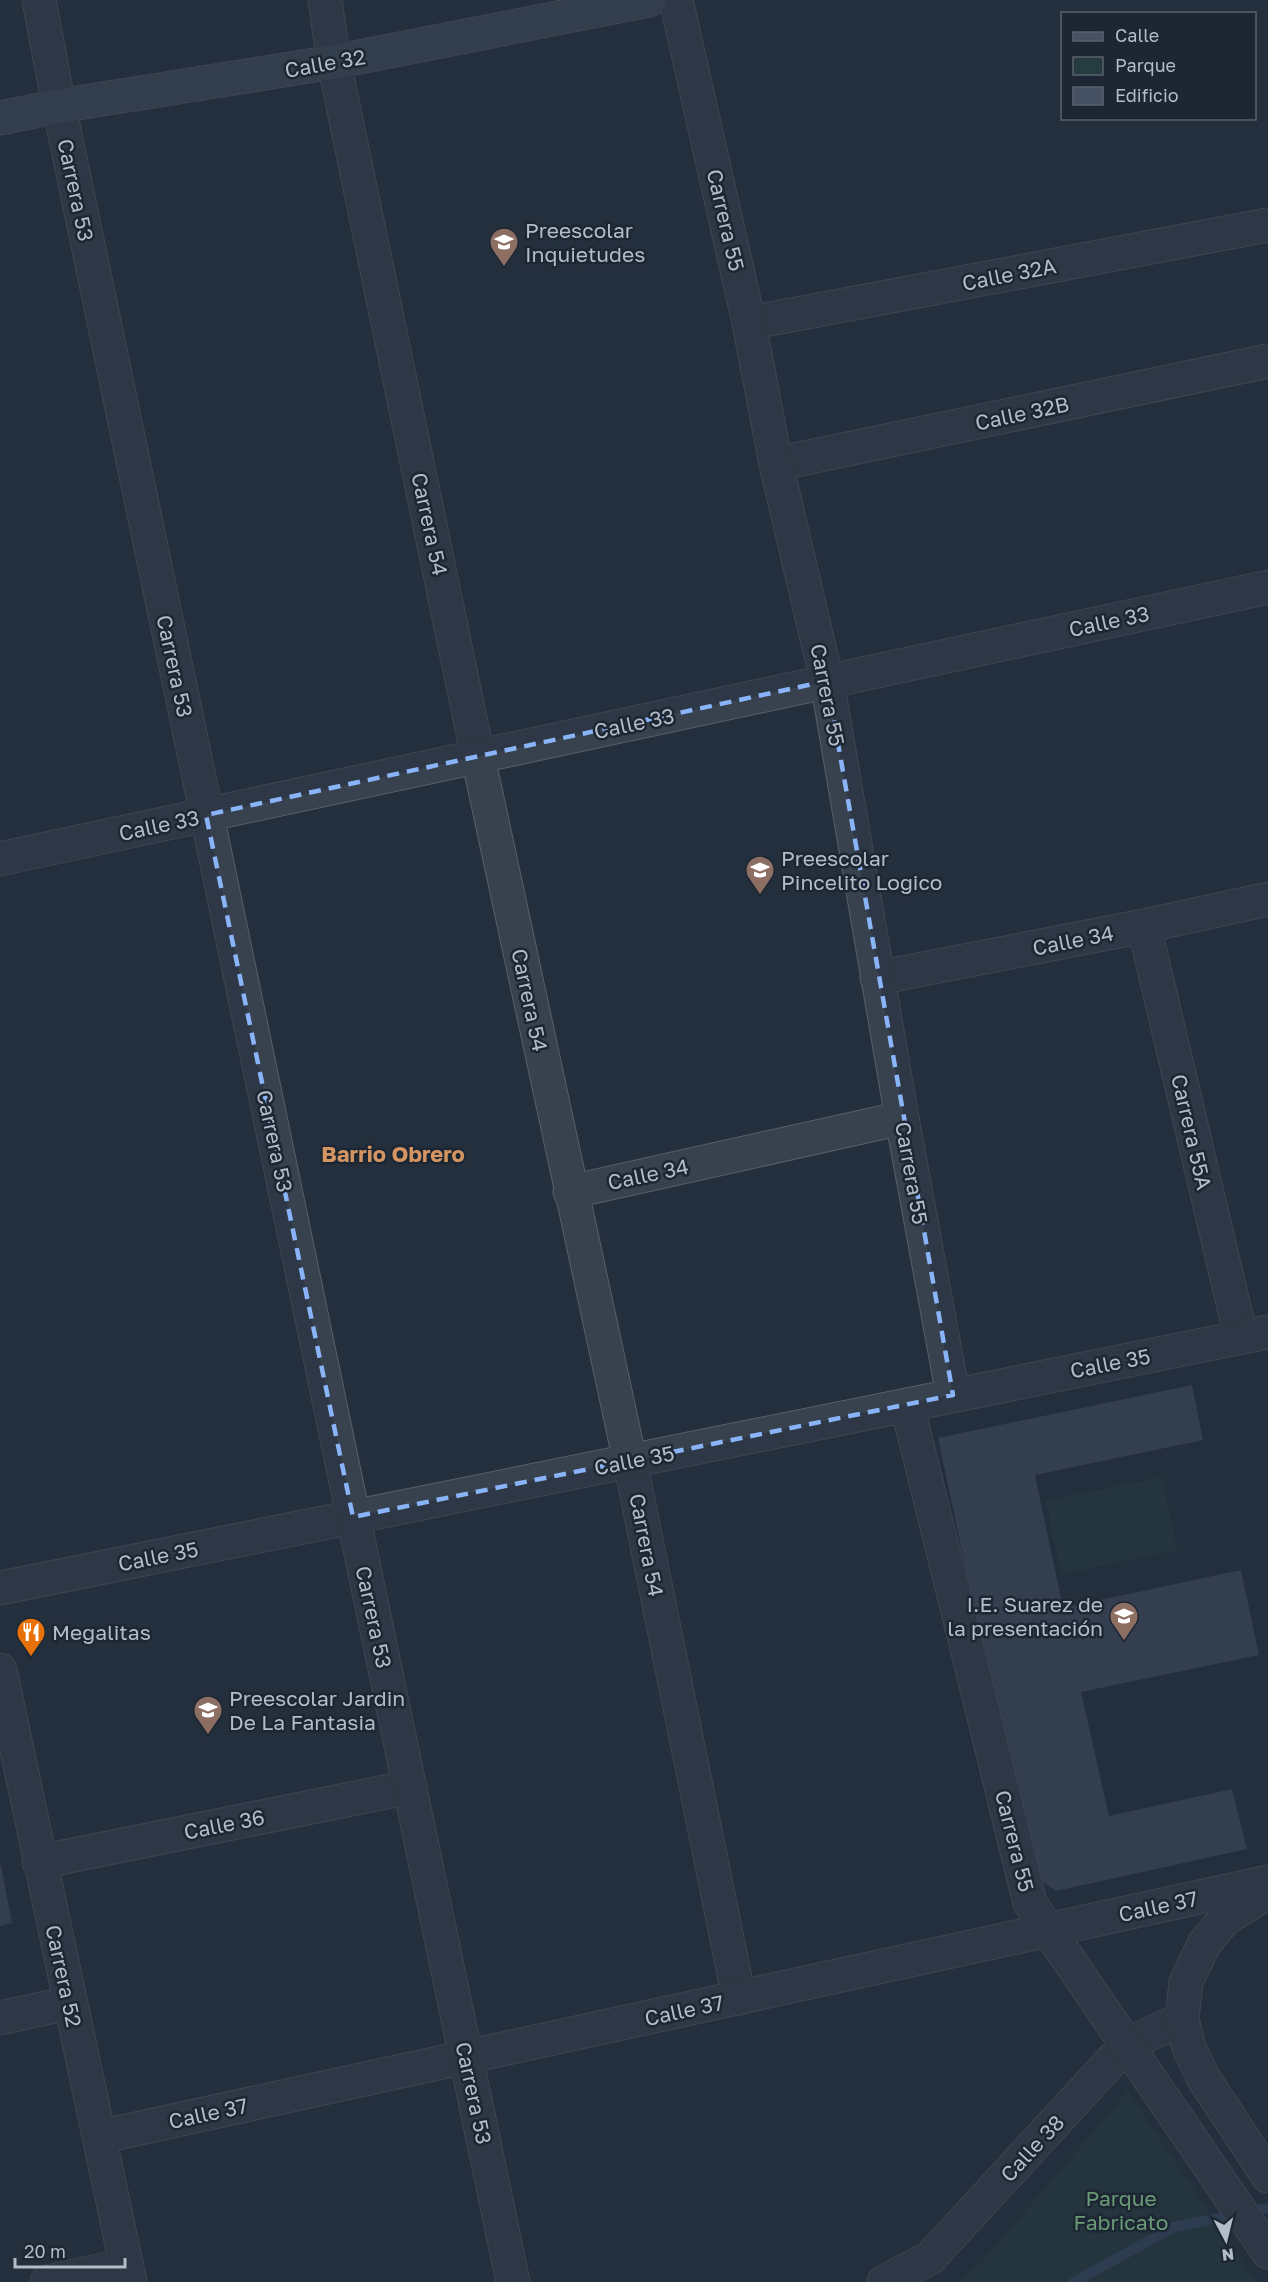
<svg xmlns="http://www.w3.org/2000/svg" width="1268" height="2282" viewBox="0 0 1268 2282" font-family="'Golos Text',sans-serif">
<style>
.green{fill:#263c3f}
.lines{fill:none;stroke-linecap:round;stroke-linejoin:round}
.stream{stroke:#394c67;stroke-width:10}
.building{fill:#455162}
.minor-casing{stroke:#565f6c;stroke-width:35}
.tertiary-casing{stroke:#565f6c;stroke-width:35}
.secondary-casing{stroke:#565f6c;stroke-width:35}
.minor{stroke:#38414e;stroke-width:33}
.tertiary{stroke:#38414e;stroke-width:33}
.secondary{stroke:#465061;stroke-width:33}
.marked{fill:none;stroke:#8ab4f8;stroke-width:4.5;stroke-dasharray:12 8;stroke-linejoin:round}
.labels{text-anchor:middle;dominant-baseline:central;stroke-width:5;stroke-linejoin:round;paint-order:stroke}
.street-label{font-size:21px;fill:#b4bcc9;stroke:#1d2633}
.poi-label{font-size:21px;fill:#b4bcc9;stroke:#1d2633;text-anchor:start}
.park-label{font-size:21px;fill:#6b9a76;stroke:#1d2633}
.neighbourhood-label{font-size:22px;font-weight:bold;fill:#d59563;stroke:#1d2633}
</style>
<rect width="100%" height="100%" fill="#242f3e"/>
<path class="green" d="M1162,1477L1177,1550L1061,1574L1046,1501Z
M1128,2091L1256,2282H958L982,2262Z"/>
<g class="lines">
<path class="stream" d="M1074,2282L1174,2227L1268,2208"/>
</g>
<path class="building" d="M1192,1385L1203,1440L1035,1475L1063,1608L1241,1570L1259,1655L1081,1692L1109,1816L1232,1789L1247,1849L1056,1891L1030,1873L938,1438Z
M1,1865L12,1923L0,1926V1866Z"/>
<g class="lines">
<g class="minor-casing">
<path id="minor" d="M325,0L334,62L478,757L630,1461L739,1998
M749,323L1268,225
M776,464L1268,361
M1144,926L1241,1337
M877,978L1144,926L1268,899
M570,1192L902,1118
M0,1588L353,1517
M0,1670L130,2282
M39,1862L410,1787
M0,2018L69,2003
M99,2137L466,2057L513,2282
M47,2282L126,2265
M884,2282L930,2258L1126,2045L1182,2019"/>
</g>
<g class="tertiary-casing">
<path id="tertiary" d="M39,0L59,106L466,2057L1268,1882
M676,0L749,323L776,464L827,681L902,1118L953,1395
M0,859L1268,587
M907,1405L1030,1903L1268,2252
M353,1517L1268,1332
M1268,1892L1225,1919L1204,1944L1186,1982L1182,2019L1189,2048L1204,2079L1268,2176"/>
</g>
<g class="secondary-casing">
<path id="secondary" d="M0,118L59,106L334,62L649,0"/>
</g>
<use href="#minor" class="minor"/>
<use href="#tertiary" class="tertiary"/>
<use href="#secondary" class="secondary"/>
</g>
<path d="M0 0H1268V2282H0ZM827,681L953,1395L353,1517L206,815Z" fill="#242f3e" fill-opacity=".55" fill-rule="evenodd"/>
<path class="marked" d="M827,681L953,1395L353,1517L206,815Z"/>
<defs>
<g id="school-pin" transform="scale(1.5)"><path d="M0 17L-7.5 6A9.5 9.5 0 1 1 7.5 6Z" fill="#8d6e63" stroke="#1d2633"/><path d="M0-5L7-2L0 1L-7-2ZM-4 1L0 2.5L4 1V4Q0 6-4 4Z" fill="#fff"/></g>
<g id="restaurant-pin" transform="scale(1.5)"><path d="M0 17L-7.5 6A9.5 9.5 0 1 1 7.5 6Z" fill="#e8710a" stroke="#1d2633"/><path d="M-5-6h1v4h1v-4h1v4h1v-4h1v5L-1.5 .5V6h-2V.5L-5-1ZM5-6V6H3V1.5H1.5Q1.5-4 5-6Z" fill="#fff"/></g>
</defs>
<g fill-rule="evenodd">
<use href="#school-pin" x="504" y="242"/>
<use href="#school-pin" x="760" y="870"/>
<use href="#school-pin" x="1124" y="1616"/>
<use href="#restaurant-pin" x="31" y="1632"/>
<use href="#school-pin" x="208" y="1710"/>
</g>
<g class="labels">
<g class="street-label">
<text transform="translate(325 63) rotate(-10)">Calle 32</text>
<text transform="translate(76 190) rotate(78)">Carrera 53</text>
<text transform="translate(726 220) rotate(77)">Carrera 55</text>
<text transform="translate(1009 274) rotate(-11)">Calle 32A</text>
<text transform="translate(1022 413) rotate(-12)">Calle 32B</text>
<text transform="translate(430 524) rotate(78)">Carrera 54</text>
<text transform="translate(1109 621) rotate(-12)">Calle 33</text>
<text transform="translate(175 666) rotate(78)">Carrera 53</text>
<text transform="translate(828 695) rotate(79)">Carrera 55</text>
<text transform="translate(634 723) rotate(-12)">Calle 33</text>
<text transform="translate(159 825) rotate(-12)">Calle 33</text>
<text transform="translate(1073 940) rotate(-11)">Calle 34</text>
<text transform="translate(530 1000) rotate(78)">Carrera 54</text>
<text transform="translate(1192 1132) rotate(77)">Carrera 55A</text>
<text transform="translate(275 1141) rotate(78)">Carrera 53</text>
<text transform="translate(912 1173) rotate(80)">Carrera 55</text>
<text transform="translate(648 1174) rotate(-12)">Calle 34</text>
<text transform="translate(1110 1363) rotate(-11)">Calle 35</text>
<text transform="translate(634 1460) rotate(-11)">Calle 35</text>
<text transform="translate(647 1545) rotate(79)">Carrera 54</text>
<text transform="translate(158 1556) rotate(-11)">Calle 35</text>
<text transform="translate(374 1617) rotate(78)">Carrera 53</text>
<text transform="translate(224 1824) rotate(-11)">Calle 36</text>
<text transform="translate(1015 1841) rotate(76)">Carrera 55</text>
<text transform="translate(1158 1906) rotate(-12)">Calle 37</text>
<text transform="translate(64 1976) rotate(78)">Carrera 52</text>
<text transform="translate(684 2010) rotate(-12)">Calle 37</text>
<text transform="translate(474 2093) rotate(78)">Carrera 53</text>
<text transform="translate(208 2113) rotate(-12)">Calle 37</text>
<text transform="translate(1032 2148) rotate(-47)">Calle 38</text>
</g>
<g class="poi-label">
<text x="525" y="230">Preescolar<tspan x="525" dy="24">Inquietudes</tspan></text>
<text x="781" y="858">Preescolar<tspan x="781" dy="24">Pincelito Logico</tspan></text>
<text x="1103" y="1604" text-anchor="end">I.E. Suarez de<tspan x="1103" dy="24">la presentación</tspan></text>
<text x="52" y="1632">Megalitas</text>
<text x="229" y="1698">Preescolar Jardin<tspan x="229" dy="24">De La Fantasia</tspan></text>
</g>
<g class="park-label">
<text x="1121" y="2198">Parque<tspan x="1121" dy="24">Fabricato</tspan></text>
</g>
<g class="neighbourhood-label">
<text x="393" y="1153">Barrio Obrero</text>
</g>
</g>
<rect x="1061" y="12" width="195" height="108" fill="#1d2633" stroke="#59626f" stroke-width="1.5"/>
<rect x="1073" y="32" width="30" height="9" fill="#465061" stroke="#59626f" stroke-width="1.5"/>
<text x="1115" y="42" font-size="18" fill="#b4bcc9">Calle</text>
<rect x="1073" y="57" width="30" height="18" fill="#263c3f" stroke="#59626f" stroke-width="1.5"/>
<text x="1115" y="72" font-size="18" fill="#b4bcc9">Parque</text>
<rect x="1073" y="87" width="30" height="18" fill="#455162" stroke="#59626f" stroke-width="1.5"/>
<text x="1115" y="102" font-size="18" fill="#b4bcc9">Edificio</text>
<g transform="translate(1226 2240) rotate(173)" stroke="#1d2633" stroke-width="4.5" paint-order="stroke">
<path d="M0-4.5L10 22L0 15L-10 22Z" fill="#b4bcc9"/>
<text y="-9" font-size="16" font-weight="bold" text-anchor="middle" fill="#b4bcc9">N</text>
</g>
<path d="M15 2258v9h110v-9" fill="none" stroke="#b4bcc9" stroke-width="3"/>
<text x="24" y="2258" font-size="18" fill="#b4bcc9" stroke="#1d2633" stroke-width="4.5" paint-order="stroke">20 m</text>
</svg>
